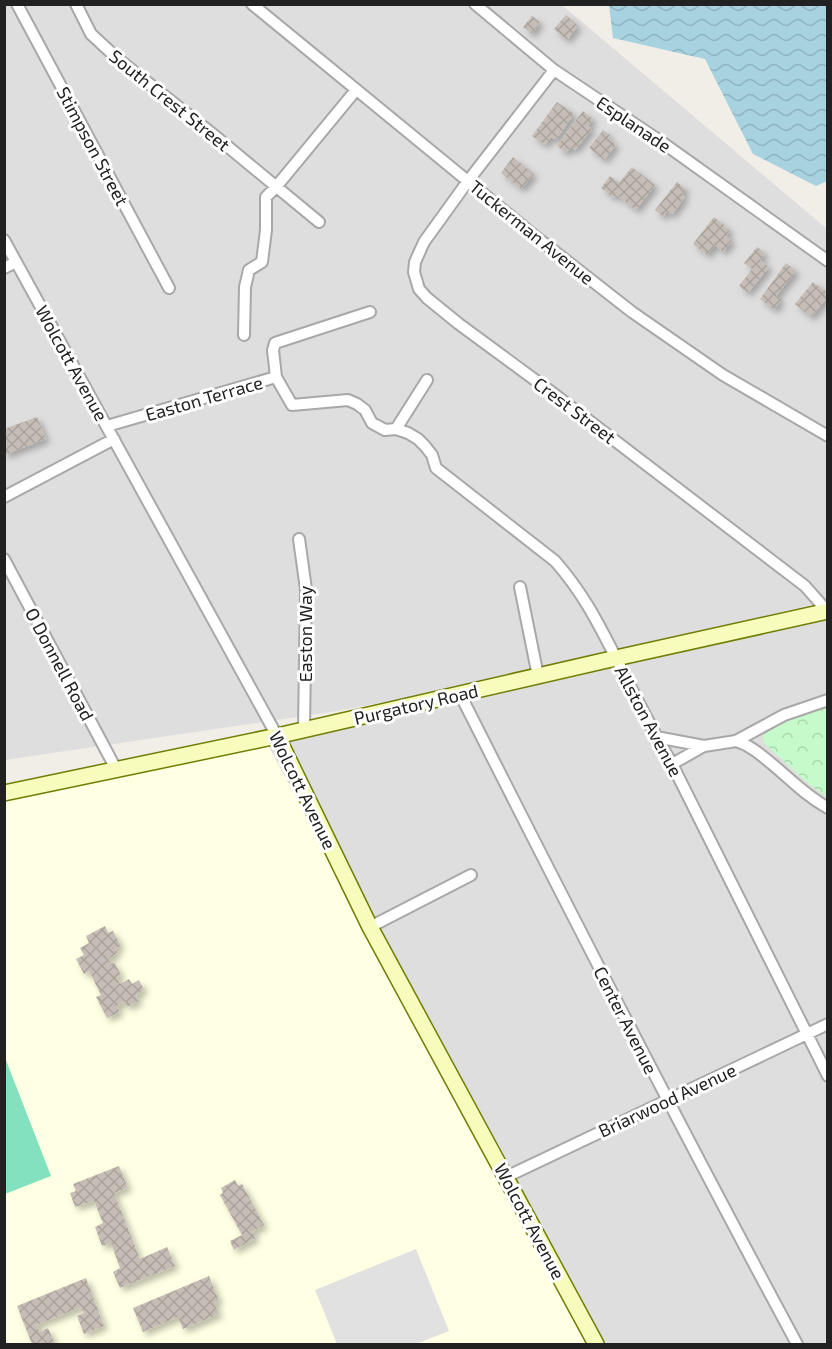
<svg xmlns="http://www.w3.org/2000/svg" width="832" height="1349" viewBox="0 0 832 1349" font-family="'Exo 2',sans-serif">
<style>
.residential{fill:#dfdede}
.education{fill:#ffffe3}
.park{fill:url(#park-crowns)}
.pitch{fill:#84e1bf}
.parking{fill:#e1e1e1}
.water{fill:url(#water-waves)}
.building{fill:url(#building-cross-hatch);filter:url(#shadow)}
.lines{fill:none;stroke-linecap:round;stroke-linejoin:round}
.street-casing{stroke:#a8a8a8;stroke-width:14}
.secondary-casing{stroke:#6f7e02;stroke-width:18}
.street{stroke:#fff;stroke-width:10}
.secondary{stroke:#f7fbbc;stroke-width:15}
.labels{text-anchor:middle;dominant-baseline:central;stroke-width:6;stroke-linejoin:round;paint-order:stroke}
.street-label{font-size:18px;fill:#212121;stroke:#fff}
</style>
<defs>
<pattern id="park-crowns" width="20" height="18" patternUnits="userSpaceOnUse" patternTransform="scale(1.5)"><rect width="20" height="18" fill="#c5fbca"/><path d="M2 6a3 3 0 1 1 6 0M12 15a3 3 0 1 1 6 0" fill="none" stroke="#a9d7ad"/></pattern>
<pattern id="water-waves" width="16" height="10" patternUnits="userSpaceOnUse" patternTransform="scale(1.5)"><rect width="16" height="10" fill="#a7d2e0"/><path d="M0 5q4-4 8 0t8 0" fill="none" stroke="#8fb4c0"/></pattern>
<pattern id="building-cross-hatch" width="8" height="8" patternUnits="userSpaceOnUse" patternTransform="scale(1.5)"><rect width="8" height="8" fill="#c6beb6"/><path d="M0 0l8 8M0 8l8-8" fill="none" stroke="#aaa39c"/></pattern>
<filter id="shadow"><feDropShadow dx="4" dy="4" stdDeviation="3" flood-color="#0004"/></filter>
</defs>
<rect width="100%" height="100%" fill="#f1eee7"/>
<path class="residential" d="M4,5H562L827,229V601L465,687L331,712L5,760Z
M827,620V1344H586L269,747L291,742L297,736L306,732Z"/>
<path class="education" d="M269,747L586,1344H5V794Z"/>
<path class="park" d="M827,705V797L809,784L765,744L762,737C774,723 810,711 827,705Z"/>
<path class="pitch" d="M4,1055L51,1176L5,1194H4Z"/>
<path class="parking" d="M416,1249L449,1331L416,1344H337L315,1290Z"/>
<path class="water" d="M609,5H827V181L816,186L753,154L705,59L613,38Z"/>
<path class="building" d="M566,15L578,26L567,40L554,29Z
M532,16L540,22L532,34L523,27Z
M557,102L574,114L556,140L551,137L545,145L532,136Z
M583,111L593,119L588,126L592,129L575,150L571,147L566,153L557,146Z
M603,130L610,135L608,138L616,145L604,160L589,148Z
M513,157L534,174L521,189L501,173Z
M632,167L655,185L636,210L617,195L614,198L601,188L610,176L619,183Z
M677,182L686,189L682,195L685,197L672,215L667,211L663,217L655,210Z
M714,217L730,230L726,235L732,241L723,252L715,245L707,255L693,244Z
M757,247L765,253L760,260L769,267L748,293L739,286L752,269L744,263Z
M786,263L796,271L776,296L781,300L774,310L760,299Z
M813,282L828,293V297L811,317L795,304Z
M37,417L46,439L4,455V429Z
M105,926L108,933L113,931L121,946L115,949L118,953L108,959L111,964L114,962L121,975L117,977L120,984L129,979L132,984L139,980L144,990L136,995L139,1001L127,1007L125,1001L117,1006L120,1012L107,1018L96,997L101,995L89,971L84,974L76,959L84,955L80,948L89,943L86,936Z
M119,1166L128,1188L114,1193L140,1259L167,1247L175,1266L120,1288L113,1272L120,1268L111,1243L102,1246L95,1227L103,1223L94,1201L75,1207L70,1193L76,1191L73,1184Z
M235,1180L238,1186L242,1184L264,1225L252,1232L256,1238L234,1250L230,1241L242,1235L220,1195L223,1193L221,1188Z
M209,1276L219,1301L214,1303L219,1314L183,1329L178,1317L143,1332L133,1308Z
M86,1278L104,1326L84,1334L77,1316L84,1313L81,1307L36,1325L40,1332L48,1328L55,1344H32L17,1306Z"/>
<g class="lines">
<g class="street-casing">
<path id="street" d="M17,4L169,288
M76,4L91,34L118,59L215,136L319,222
M252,4L531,233L632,312L723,375L828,436
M475,4L554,70L663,143L828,261
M554,70L468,181L424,242L415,262L414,272L419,289L427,298L459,324L550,391L805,586L827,611
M4,240L277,736
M4,268L16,262
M370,312L275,343L273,350L276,377L292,405L348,400L357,404L365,410L372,423L385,430L396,429L408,433L418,439L425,446L432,455L436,468L555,561C583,593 597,621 616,658C634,694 652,730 672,764L828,1076
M244,335L245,287L249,270L262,262L266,230V197L276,187L356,90
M107,426L276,377
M396,429L427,380
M4,497L114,439
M299,539L306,589L304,730
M4,559L116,769
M520,587L538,676
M460,694C570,912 681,1129 797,1344
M656,737L704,746L736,741L784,715L828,700
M736,741C750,745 761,755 772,764C790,779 806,796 828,808
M672,764L704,746
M370,927L471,875
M506,1177L828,1024"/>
</g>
<g class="secondary-casing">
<path id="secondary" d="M277,736L370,927L596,1344
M4,793L277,736L616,658L828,611"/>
</g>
<use href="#street" class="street"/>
<use href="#secondary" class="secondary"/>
</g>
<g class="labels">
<g class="street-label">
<text transform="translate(170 100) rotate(39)">South Crest Street</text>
<text transform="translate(634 124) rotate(34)">Esplanade</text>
<text transform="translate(93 146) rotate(62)">Stimpson Street</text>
<text transform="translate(532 232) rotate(39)">Tuckerman Avenue</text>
<text transform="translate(72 363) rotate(61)">Wolcott Avenue</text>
<text transform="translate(204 398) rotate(-16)">Easton Terrace</text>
<text transform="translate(575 410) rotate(37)">Crest Street</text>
<text transform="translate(305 634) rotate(-90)">Easton Way</text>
<text transform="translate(60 664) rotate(62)">O Donnell Road</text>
<text transform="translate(416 704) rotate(-13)">Purgatory Road</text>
<text transform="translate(649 721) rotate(62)">Allston Avenue</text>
<text transform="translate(303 790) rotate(64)">Wolcott Avenue</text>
<text transform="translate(626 1020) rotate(63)">Center Avenue</text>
<text transform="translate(667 1100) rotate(-25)">Briarwood Avenue</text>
<text transform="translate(530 1221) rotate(62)">Wolcott Avenue</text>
</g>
</g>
<rect width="832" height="1349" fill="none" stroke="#212121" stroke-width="12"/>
</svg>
